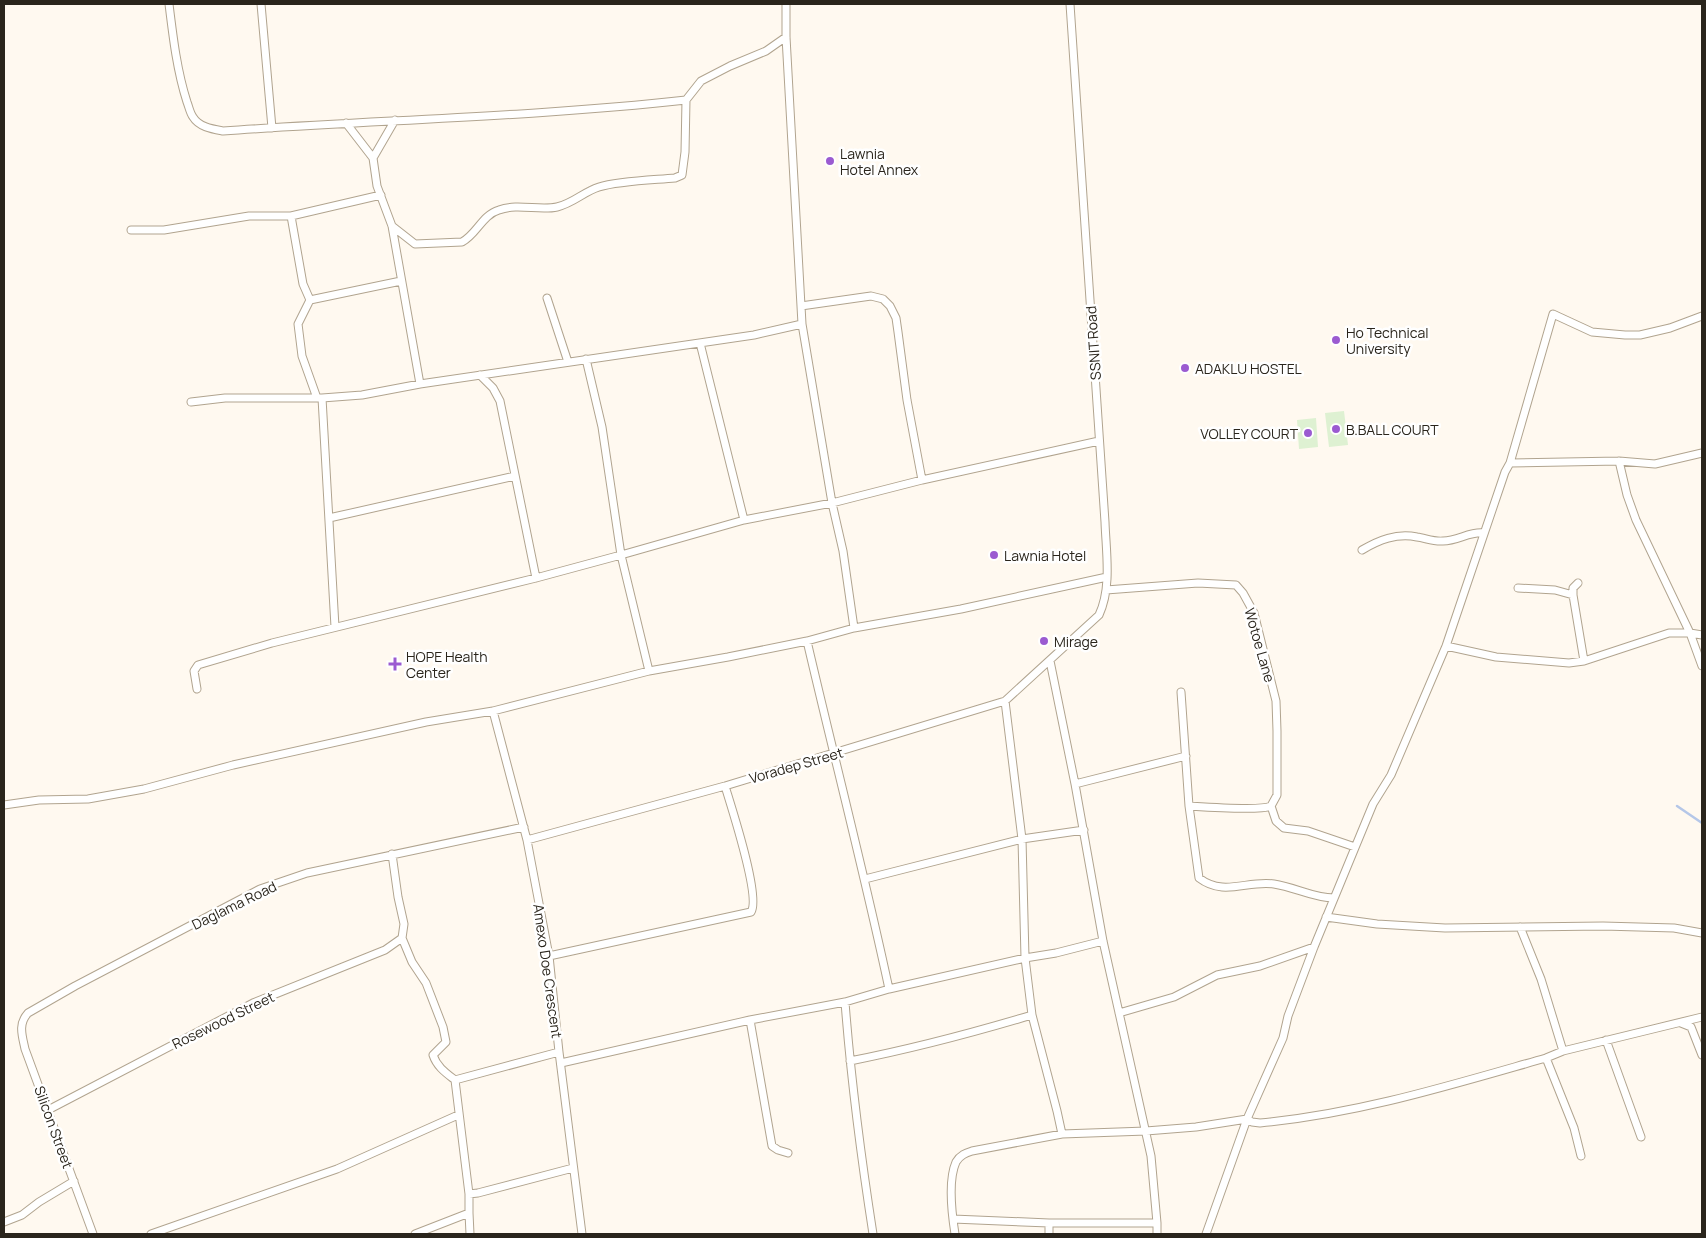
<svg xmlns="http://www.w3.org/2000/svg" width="1706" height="1238" viewBox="0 0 1706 1238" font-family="Manrope,sans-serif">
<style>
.green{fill:#def1d2}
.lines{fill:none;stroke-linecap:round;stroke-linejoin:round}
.stream{stroke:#b5c7e8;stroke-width:2.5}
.minor-casing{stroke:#b1a48f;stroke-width:9}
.minor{stroke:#fff;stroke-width:7}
.poi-dot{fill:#9b5bd1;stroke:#fff;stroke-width:2}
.labels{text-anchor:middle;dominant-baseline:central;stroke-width:5;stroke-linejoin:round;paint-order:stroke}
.poi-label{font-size:14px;fill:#2a251c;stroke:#fff;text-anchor:start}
.street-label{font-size:14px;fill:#2a251c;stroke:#fff}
</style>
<rect width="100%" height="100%" fill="#fff9f0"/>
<path class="green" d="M1344,411L1348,445L1329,447L1325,413Z
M1316,418L1318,447L1299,449L1297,420Z"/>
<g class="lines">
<path class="stream" d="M1677,806L1702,823"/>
<g class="minor-casing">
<path id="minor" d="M169,4C173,37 177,71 187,102C189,107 190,113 193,117C199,127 212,129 223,131C377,120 532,117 686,100
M261,4L272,128
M786,4V37L802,324L832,503L843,551L854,628
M395,120L373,158L377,186L392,226L420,384
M346,123L373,158
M291,216L303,284L310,300
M392,226L415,244L462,242C477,234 482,215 499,210C518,203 539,211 557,207C574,203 583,192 599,187C619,181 653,180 675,178L682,175L685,152L686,100L701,81L730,66L766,51L786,37
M131,230H164L249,216H291L381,195
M547,298L568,362
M801,306L871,296L883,299L890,306L896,318L898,332L907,400L922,480
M700,343L744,520
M480,375L493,388L500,401L536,578
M317,398L302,356L298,324L310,300L401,281
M322,398L335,627
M191,402L225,398H322L362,395L420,384L754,335L802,324
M1619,461L1627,495L1636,520L1690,633L1702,666
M1510,463L1619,461L1655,464L1702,453
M329,518L515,476
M1362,550C1379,540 1396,533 1417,537C1425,538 1434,542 1443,541C1458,541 1470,531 1484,533
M1578,583L1573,588V595L1584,661
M1518,588L1555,590L1573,595
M1106,590L1198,583L1236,585L1243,593L1254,613L1276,701L1277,731V795L1271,806
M807,641C834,757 864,872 889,989
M1446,646L1496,657L1569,663L1584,661L1669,633H1690L1702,635
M1050,661L1075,784L1103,941L1151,1156L1157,1223V1234
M649,671L621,555L744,520L832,503L922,480L1099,441
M197,689L194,671L198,665L272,643L536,578L621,555L602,427L586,359
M1181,692L1189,806L1199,878C1224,897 1247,880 1274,884C1295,887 1313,898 1334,898
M1005,701L1022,839L1025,958L1032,1015L1057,1111L1062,1134
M493,711L527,840L549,956L559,1052L582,1234
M1075,784L1186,756
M4,805L39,800L88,799L144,789L233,765L426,722L493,711L649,671L728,657L807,641L854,628L961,609L1107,577
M1189,806C1205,807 1261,811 1271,806L1276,821L1284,828L1308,831L1355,847
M527,840L725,786L1005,701L1099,615C1112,587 1106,552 1105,522L1070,4
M392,854L398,897L404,924L402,938L412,962L426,983L443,1027L446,1042L433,1055C437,1067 446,1073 455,1080L469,1194L478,1193L573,1168
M865,879L1022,839L1084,830
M1326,917L1377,924L1445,928L1603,926L1674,928L1702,933
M1520,927L1541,979L1563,1051
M549,956L751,912C761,897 731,806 725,786
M845,1002C851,1080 861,1157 873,1234
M1119,1013L1174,997L1217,975L1260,966L1314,947
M750,1020L772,1146L778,1150L788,1153
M1681,1023L1691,1027L1702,1055
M1606,1040L1641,1137
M1546,1058L1574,1128L1581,1156
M850,1061C911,1049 972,1033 1032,1015
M561,1063L750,1020L845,1002L889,989L1025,958L1056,953L1103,941
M455,1080L559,1052
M48,1110L253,1003L385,950L402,938
M469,1213L470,1234
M953,1219L1049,1223H1157
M4,1222L22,1215L39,1202L74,1181
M1049,1223V1234
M93,1234L25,1049C22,1035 18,1024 28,1013L75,986L260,889L307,873L524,827
M151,1234L337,1169L458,1115
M415,1234L469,1213V1194
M955,1234C952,1215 948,1180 956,1162C960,1155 966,1153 972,1151L1062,1134L1146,1131L1196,1127L1247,1119L1252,1122L1260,1123C1358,1114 1451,1085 1546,1058L1563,1051L1702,1017
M1206,1234L1247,1119L1283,1038L1288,1016L1314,947L1373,804L1391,775L1446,646L1505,472L1510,463L1553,314L1592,332L1625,335H1640L1670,328L1702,316"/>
</g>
<use href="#minor" class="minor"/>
</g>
<g class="poi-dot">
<circle cx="830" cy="161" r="5"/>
<circle cx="1336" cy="340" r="5"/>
<circle cx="1185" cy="368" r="5"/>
<circle cx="1336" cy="429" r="5"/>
<circle cx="1308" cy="433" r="5"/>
<circle cx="994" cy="555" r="5"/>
<circle cx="1044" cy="641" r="5"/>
<path d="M392.5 656.5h5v5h5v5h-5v5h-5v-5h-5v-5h5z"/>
</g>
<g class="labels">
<g class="poi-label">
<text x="840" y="153">Lawnia<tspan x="840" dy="16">Hotel Annex</tspan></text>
<text x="1346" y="332">Ho Technical<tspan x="1346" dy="16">University</tspan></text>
<text x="1195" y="368">ADAKLU HOSTEL</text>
<text x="1346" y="429">B.BALL COURT</text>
<text x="1298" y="433" text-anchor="end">VOLLEY COURT</text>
<text x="1004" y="555">Lawnia Hotel</text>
<text x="1054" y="641">Mirage</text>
<text x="406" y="656">HOPE Health<tspan x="406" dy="16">Center</tspan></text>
</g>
<g class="street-label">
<text transform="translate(1093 343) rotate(-94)">SSNIT Road</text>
<text transform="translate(1260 645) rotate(74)">Wotoe Lane</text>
<text transform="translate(796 765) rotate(-16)">Voradep Street</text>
<text transform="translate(234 905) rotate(-26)">Daglama Road</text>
<text transform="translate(548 971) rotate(82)">Amexo Doe Crescent</text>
<text transform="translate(223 1020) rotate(-26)">Rosewood Street</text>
<text transform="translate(54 1127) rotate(70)">Silicon Street</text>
</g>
</g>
<rect width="1706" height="1238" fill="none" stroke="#2a251c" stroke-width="10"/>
</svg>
